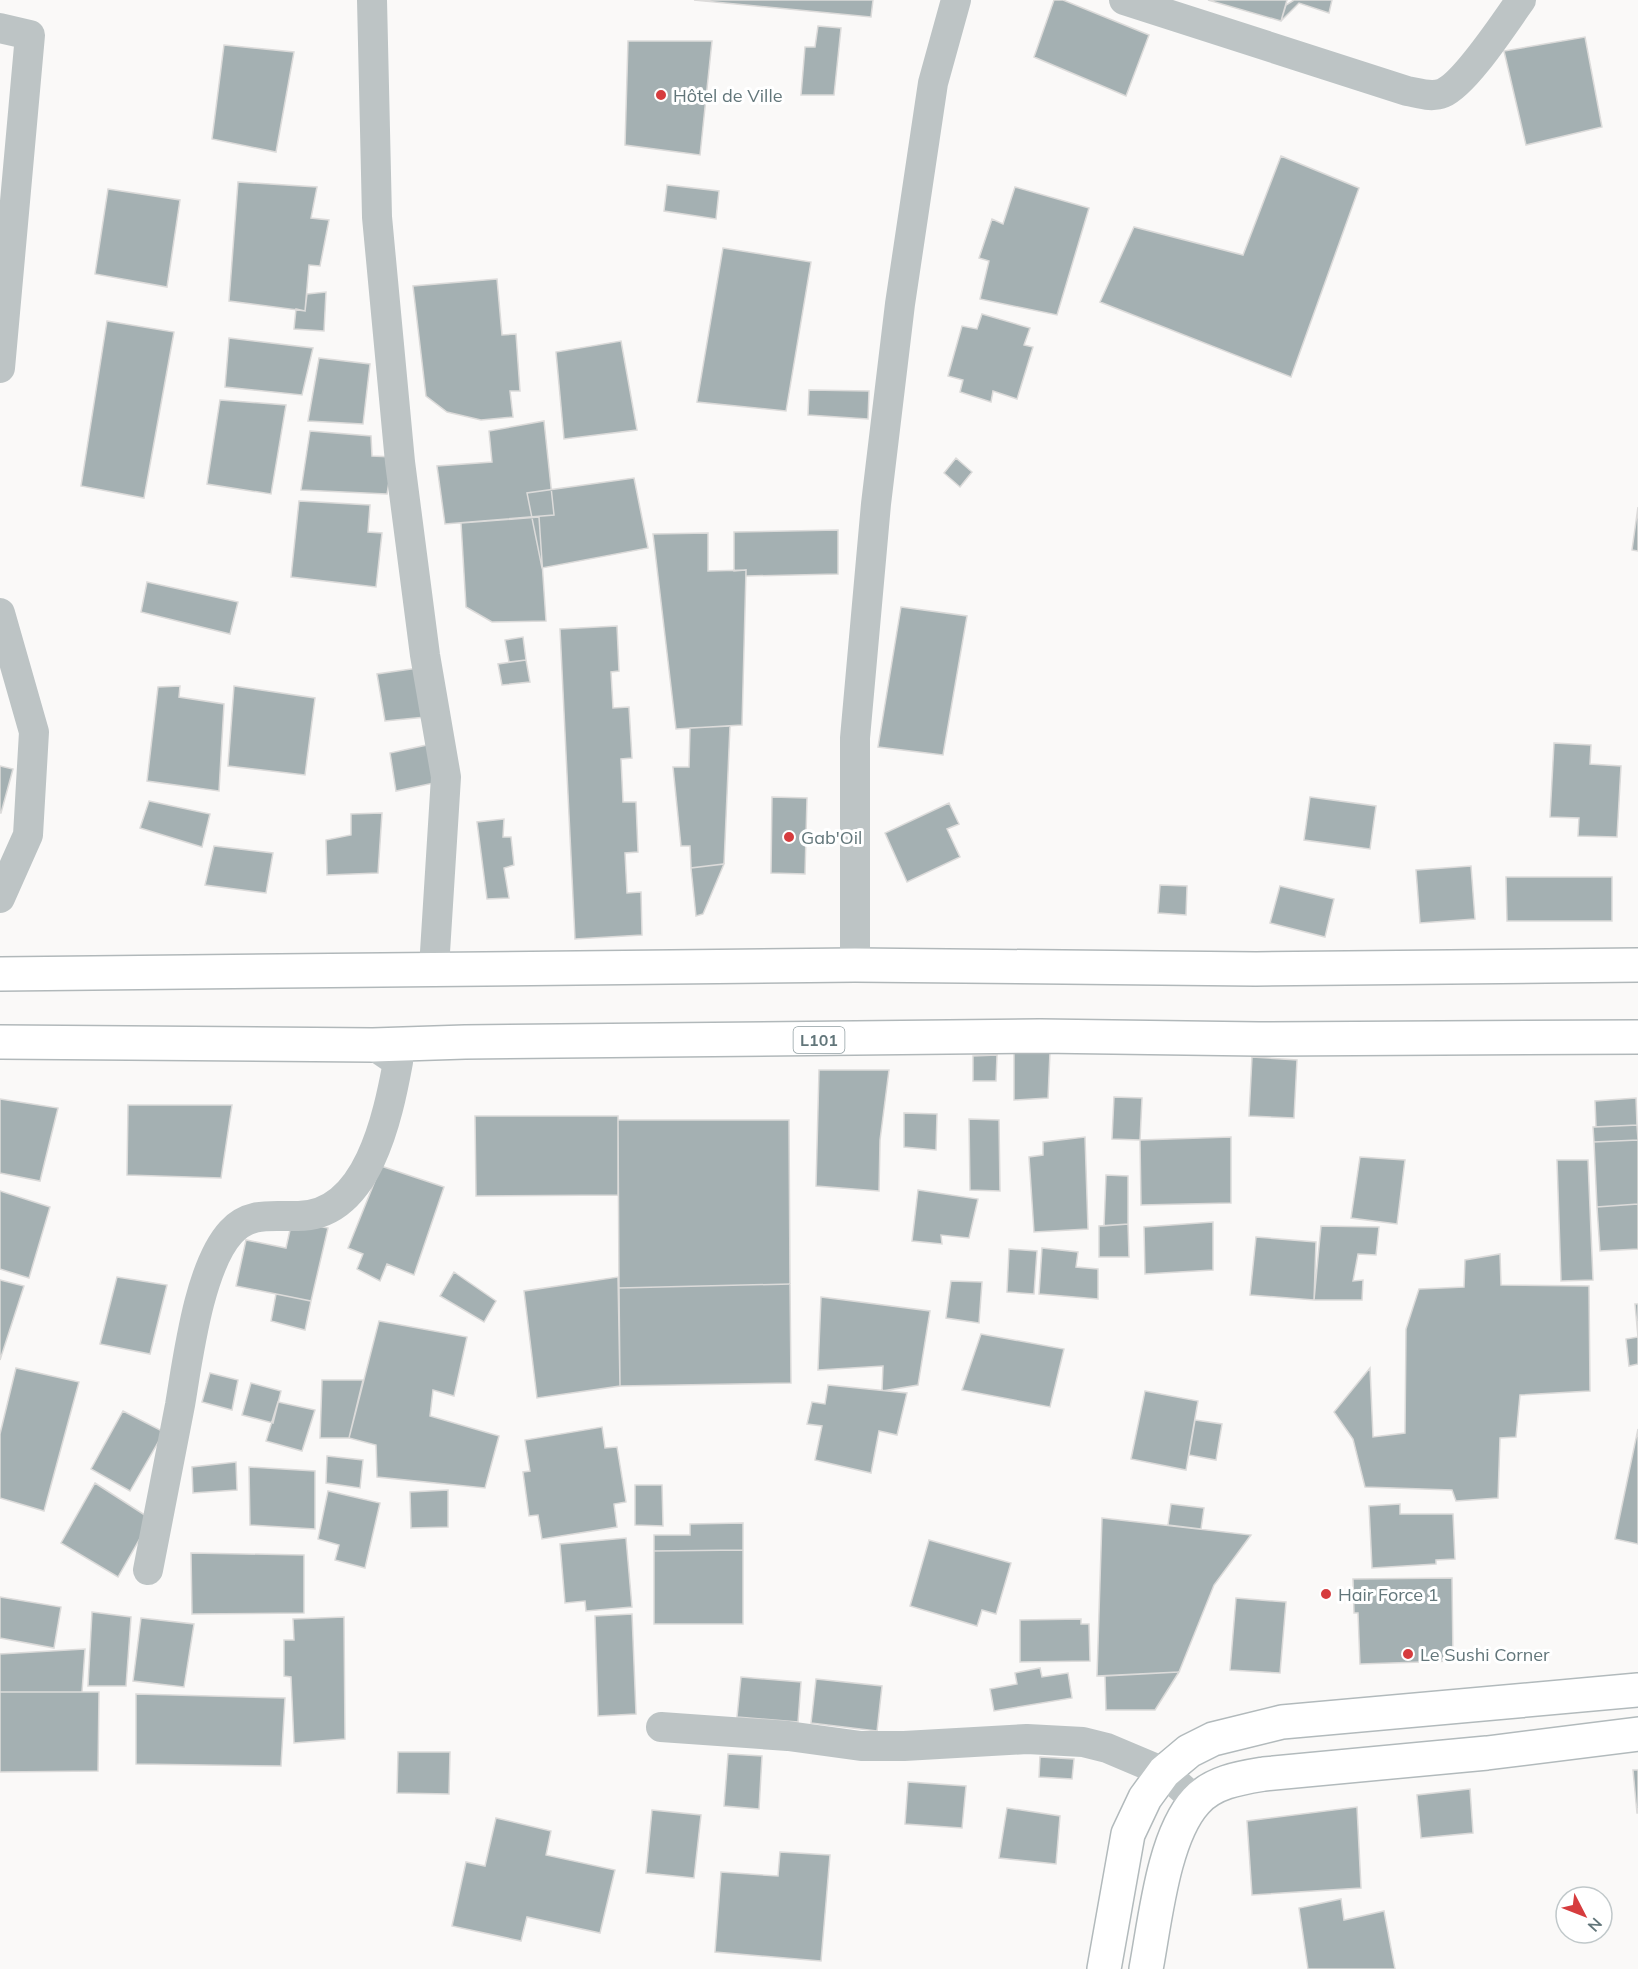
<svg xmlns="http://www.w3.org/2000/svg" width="1638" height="1969" viewBox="0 0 1638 1969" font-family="Mulish,sans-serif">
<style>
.building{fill:#a4b0b2;stroke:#dcdbda;stroke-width:1.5}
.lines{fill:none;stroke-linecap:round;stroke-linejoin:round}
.secondary-casing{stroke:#b2babc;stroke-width:36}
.primary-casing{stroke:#b1b8ba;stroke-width:36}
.street{stroke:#bdc4c5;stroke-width:30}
.secondary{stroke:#fff;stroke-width:33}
.primary{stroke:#fff;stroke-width:33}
.poi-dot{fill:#d63c3e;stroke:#fff;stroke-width:2}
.labels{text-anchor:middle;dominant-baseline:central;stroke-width:6;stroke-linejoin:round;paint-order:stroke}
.shield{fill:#fff;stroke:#919fa2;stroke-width:1.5}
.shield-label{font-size:16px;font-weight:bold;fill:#62767a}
.poi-label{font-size:18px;fill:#62767a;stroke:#fff;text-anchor:start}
</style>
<rect width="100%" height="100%" fill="#faf9f8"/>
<path class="building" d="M694,0H873L871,17Z
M1054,0H1063L1149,35L1126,96L1034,57Z
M1208,0H1287L1281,21Z
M1294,0H1332L1329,13L1299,3L1281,21L1286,5Z
M818,26L841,28L834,95H801L805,47H815Z
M1585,37L1602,127L1526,145L1504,51Z
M628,41H712L700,155L625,145Z
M224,45L294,52L276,152L212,139Z
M1281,156L1359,188L1291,377L1100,302L1134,227L1243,255Z
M238,182L317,187L311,218L329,220L320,266L309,265L305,311L229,301Z
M667,185L719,191L716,219L664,211Z
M1015,187L1089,208L1057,315L980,299L989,261L979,258L992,219L1003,224Z
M108,189L180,200L167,287L95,274Z
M723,248L811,262L786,411L697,402Z
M497,279L502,335L516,334L520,391H510L513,417L481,420L447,412L426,396L413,286Z
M326,292L324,331L294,329L296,309L305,311L307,294Z
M982,314L1030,328L1024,345L1033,347L1017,399L993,391L991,402L960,392L963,380L948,376L962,326L977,329Z
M107,321L174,332L144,498L81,486Z
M229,338L313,348L302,395L225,387Z
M621,341L637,430L564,439L556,352Z
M319,358L370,364L363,424L308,421Z
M809,390L869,391L868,419L808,415Z
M220,400L286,405L271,494L207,484Z
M544,421L554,515L445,524L437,466L492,462L489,431Z
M310,431L371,436L372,456L393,457L387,494L301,490Z
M956,458L972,472L960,487L944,473Z
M634,478L648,548L542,568L527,493Z
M299,501L370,505L368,532L382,533L376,587L291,577Z
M1638,507V551L1632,550Z
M539,517L546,621L492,622L466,607L461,523Z
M838,530V574L746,576V570L734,571V532Z
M708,533V571L746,570L742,725L676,729L653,534Z
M147,582L238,602L230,634L141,612Z
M901,607L967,616L943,755L878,747Z
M617,626L619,671L611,672L613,708L629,707L632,758L621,759L623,802H636L638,852L625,853L627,893L641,892L642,935L575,939L560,629Z
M523,637L526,660L509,662L505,640Z
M526,660L530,682L502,685L498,664Z
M418,668L426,717L385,721L377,674Z
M180,686L179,697L224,704L219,791L147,781L158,687Z
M234,686L315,698L305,775L228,766Z
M730,726L724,864L691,868L690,846H681L673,767H689L690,728Z
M1554,743L1591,745L1590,764L1621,766L1617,837L1578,836L1579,818L1550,817Z
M427,745L434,783L396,791L390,753Z
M0,766L13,769L1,813H0Z
M772,797L807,798L805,874L771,873Z
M1310,797L1376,806L1370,849L1304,840Z
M149,801L210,814L202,847L140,828Z
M949,803L959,824L947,829L960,857L907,882L885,833Z
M382,813L378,873L327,875L326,840L351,835V814Z
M504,819L503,837H511L514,865L504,868L509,898L487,899L477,822Z
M214,846L273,853L266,893L205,885Z
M724,864L703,914L696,916L691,868Z
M1471,866L1475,919L1420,923L1416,870Z
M1506,877H1612V921H1507Z
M1160,885L1187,886L1186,915L1158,913Z
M1280,886L1334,899L1325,937L1270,923Z
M1014,1051L1050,1052L1048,1098L1014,1100Z
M997,1055L996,1081H973V1056Z
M1252,1057L1297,1060L1294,1118L1249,1116Z
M819,1070H889L880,1140L879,1191L816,1186Z
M1114,1097L1142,1098L1140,1140L1112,1139Z
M1636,1098L1637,1125L1596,1127L1595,1101Z
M0,1099L58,1108L40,1181L0,1173Z
M128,1105H232L221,1178L127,1175Z
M904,1113L937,1114L936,1150L904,1147Z
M475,1116H618V1195L476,1196Z
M969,1119L999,1120L1000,1191L970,1190Z
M618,1120H789L790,1284L619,1288Z
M1637,1125L1638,1140L1594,1142L1593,1127Z
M1085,1137L1088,1229L1034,1232L1029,1157L1043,1155V1142Z
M1231,1137V1203L1141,1205L1140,1140Z
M1638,1140V1204L1597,1207L1594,1142Z
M1360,1157L1405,1160L1397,1224L1351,1218Z
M1557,1160H1588L1593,1280L1561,1281Z
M381,1166L444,1187L414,1275L387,1264L380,1281L357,1269L363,1254L348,1248Z
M1106,1175L1128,1176V1224L1104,1226Z
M918,1190L978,1199L969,1238L941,1235L942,1244L912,1241Z
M0,1191L50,1207L29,1278L0,1269Z
M1638,1204V1249L1600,1251L1597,1207Z
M292,1221L328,1228L311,1301L236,1286L246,1240L286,1248Z
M1213,1222V1270L1145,1274L1144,1227Z
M1128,1224L1129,1257H1099V1226Z
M1321,1226L1379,1227L1376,1255L1358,1254L1353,1281L1363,1280L1362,1300H1314Z
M1256,1237L1316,1242L1314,1300L1250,1295Z
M1042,1248L1078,1252L1076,1267L1098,1269V1299L1039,1294Z
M1009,1249L1037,1251L1034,1294L1007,1292Z
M1500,1254L1501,1285L1589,1286L1590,1391L1520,1395L1516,1437L1500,1438L1498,1498L1456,1501L1452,1490L1365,1487L1353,1439L1334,1412L1370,1368L1373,1437L1405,1433L1406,1329L1419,1289L1464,1287L1465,1260Z
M454,1272L496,1301L484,1322L440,1296Z
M117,1277L167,1285L150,1354L100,1344Z
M618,1277L620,1386L537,1398L524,1291Z
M0,1280L24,1286L0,1360Z
M951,1281L982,1282L979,1323L946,1318Z
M790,1284L791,1383L620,1386L619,1288Z
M276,1294L311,1301L305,1330L271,1321Z
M821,1297L930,1311L918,1385L882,1391L883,1366L818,1370Z
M1635,1304H1638V1364L1629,1366L1626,1339L1638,1337Z
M379,1321L467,1337L454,1396L433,1390L430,1416L499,1436L485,1488L377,1477L376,1445L349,1438Z
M981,1334L1064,1349L1050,1407L962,1390Z
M16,1368L79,1382L44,1511L0,1498V1434Z
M210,1373L238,1380L232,1410L202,1402Z
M322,1380H363L349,1438H320Z
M251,1383L281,1391L273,1423L242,1415Z
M828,1385L907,1393L897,1435L879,1431L871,1473L815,1460L822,1426L807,1424L812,1402L825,1404Z
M1145,1391L1198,1401L1186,1470L1131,1459Z
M278,1402L315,1410L302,1451L266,1441Z
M123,1411L164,1432L130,1491L91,1469Z
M1195,1420L1222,1424L1216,1460L1189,1455Z
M602,1427L605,1448L617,1447L626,1502L614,1504L617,1527L542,1539L538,1515L529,1516L523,1472L530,1471L525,1440Z
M1638,1429V1544L1615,1539Z
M327,1456L363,1460L360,1488L326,1483Z
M236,1462L237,1490L193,1493L192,1467Z
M249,1467L315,1471V1529L250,1525Z
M95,1483L151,1519L118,1577L61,1543Z
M635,1485H662L663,1526L635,1525Z
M448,1490V1527L411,1528L410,1492Z
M328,1491L380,1503L365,1568L335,1560L339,1545L318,1539Z
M1171,1504L1204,1508L1201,1529L1168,1525Z
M1400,1504V1514H1453L1455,1559L1436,1560V1564L1372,1568L1369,1506Z
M1102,1518L1251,1535L1214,1585L1179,1672L1097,1676Z
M743,1523V1550L654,1551V1535H690V1524Z
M626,1538L632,1607L586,1611L585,1601L565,1603L560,1544Z
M929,1540L1011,1563L996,1614L982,1610L977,1626L910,1606Z
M743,1550V1624H654V1551Z
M191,1553L304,1555V1613L192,1614Z
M1452,1578L1453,1661L1360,1664L1358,1613H1354L1353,1579Z
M0,1597L61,1607L54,1648L0,1638Z
M1236,1598L1286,1602L1280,1673L1230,1670Z
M92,1612L131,1617L126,1686H88Z
M632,1614L636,1714L598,1716L595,1616Z
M344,1617L345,1739L294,1743L291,1677L284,1676V1640H294L293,1619Z
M141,1618L194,1624L184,1687L133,1681Z
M1081,1619V1624H1089L1090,1661L1020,1662V1620Z
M85,1649L82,1692H0V1654Z
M1040,1668L1042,1677L1068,1673L1072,1698L994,1711L990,1689L1017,1684L1015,1673Z
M1179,1672L1155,1710H1106L1105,1676Z
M741,1677L801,1682L798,1722L737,1717Z
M816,1679L882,1686L877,1731L811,1723Z
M0,1692H99L98,1771L0,1772Z
M136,1694L285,1698L281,1766L136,1764Z
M398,1752H450L449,1794L397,1793Z
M728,1754L762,1756L759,1809L724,1806Z
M1040,1757L1074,1759L1072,1779L1039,1777Z
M1633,1770H1638V1813H1637Z
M908,1782L966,1786L962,1828L905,1824Z
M1470,1789L1473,1833L1421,1838L1417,1795Z
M1357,1807L1361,1888L1252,1895L1247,1821Z
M1007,1808L1060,1816L1056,1864L999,1858Z
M652,1810L701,1815L694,1878L646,1873Z
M496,1818L551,1831L546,1855L615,1870L600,1933L527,1917L521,1941L452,1926L466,1862L485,1866Z
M780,1852L830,1855L821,1961L715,1952L721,1872L778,1876Z
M1341,1899L1344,1920L1384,1911L1395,1969H1308L1299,1908Z"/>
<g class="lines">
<g class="secondary-casing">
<path id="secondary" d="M1104,1969L1128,1834L1145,1798L1164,1772L1189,1751L1213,1739L1282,1722L1638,1690
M1146,1969C1155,1922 1163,1837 1196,1801C1213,1782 1240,1778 1264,1774L1487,1753L1638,1734"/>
</g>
<g class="primary-casing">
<path id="primary" d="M0,974L855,965L1256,969L1638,965
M0,1042L373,1045L465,1042L1040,1036L1259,1039L1638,1037"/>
</g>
<path class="street" d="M372,0L377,217L400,462L425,655L446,777L434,968
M1124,0L1407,91C1419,93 1431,98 1443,93C1466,83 1505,22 1521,0
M0,28L30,35L0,368
M0,613L34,732L28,835L0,898
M855,965V738L876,504L900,304L933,83L956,0
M148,1570C159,1515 169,1460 180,1405C188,1358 199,1267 231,1232C250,1211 273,1217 298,1216C368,1216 388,1116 398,1062L373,1045
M661,1727L788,1736L861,1746H904L1027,1739L1083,1742L1107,1748L1164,1772L1196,1801"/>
<use href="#secondary" class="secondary"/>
<use href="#primary" class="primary"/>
</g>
<g class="poi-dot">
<circle cx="661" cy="95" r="6"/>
<circle cx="789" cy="837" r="6"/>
<circle cx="1326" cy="1594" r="6"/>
<circle cx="1408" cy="1654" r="6"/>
</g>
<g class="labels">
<rect class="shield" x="793.5" y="1027" width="51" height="26" rx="4.5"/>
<g class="shield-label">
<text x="819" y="1040">L101</text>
</g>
<g class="poi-label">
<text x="673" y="95">Hôtel de Ville</text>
<text x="801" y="837">Gab'Oil</text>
<text x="1338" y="1594">Hair Force 1</text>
<text x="1420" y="1654">Le Sushi Corner</text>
</g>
</g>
<g transform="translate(1584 1915) rotate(132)"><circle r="28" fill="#ffffff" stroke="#c0c8ca" stroke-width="1.5"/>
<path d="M0-4.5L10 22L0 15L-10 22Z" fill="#d63c3e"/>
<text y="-9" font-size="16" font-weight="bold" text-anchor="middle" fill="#62767a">N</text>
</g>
</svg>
